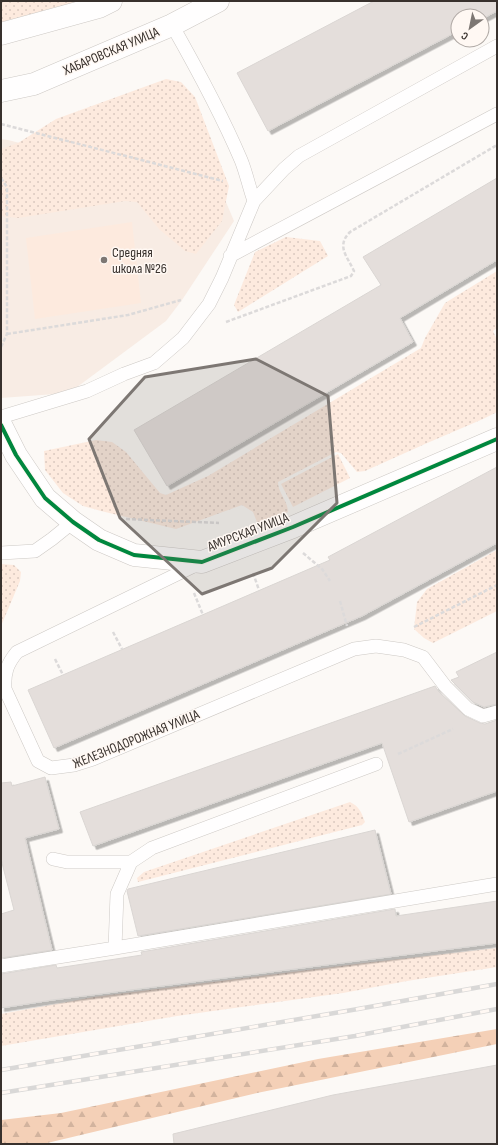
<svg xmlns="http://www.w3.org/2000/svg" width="498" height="1145" viewBox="0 0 498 1145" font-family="'Sofia Sans Condensed',sans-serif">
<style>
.built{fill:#f8ece4}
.grass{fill:url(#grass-dots)}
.forest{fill:url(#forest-firs)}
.pitch{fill:#fdeade}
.building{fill:#e4dedb;stroke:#dad6d3;filter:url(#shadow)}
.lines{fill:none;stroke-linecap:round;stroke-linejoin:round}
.service-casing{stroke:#cdc9c5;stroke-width:14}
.minor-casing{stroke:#cdc9c5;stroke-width:23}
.secondary-casing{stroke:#cdc9c5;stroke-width:23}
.path{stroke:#dcdada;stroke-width:2.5;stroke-dasharray:4 2;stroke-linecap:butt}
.service{stroke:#fffefe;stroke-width:13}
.minor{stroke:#fffefe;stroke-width:22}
.secondary{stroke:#fffefe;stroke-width:22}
.rail-casing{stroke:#d9d8d7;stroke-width:4.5}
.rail{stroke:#fff8f3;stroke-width:3;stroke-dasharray:9;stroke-linecap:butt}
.cycleway-casing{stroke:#fff8f3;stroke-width:6}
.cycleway{stroke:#00873e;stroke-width:4}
.marked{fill:#7d7773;fill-opacity:0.2;stroke:#7d7773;stroke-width:3;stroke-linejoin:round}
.poi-dot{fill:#7d7773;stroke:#fff8f3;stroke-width:1.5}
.labels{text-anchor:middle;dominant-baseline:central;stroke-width:3;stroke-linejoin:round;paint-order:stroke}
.street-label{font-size:14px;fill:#38312d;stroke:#fff8f3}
.poi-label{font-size:14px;fill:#38312d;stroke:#fff8f3;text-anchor:start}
</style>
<defs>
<pattern id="grass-dots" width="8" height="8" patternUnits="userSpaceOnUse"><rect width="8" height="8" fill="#fdeade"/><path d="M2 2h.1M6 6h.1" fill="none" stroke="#dac9bf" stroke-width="1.8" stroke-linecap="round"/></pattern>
<pattern id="forest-firs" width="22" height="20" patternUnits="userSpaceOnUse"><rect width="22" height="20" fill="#f4d0b7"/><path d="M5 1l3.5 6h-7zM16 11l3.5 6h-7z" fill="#d2b39e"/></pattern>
<filter id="shadow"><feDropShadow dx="3.5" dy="3.5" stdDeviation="0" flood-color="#0004"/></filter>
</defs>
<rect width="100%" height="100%" fill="#fcf9f6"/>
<path class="built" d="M1,139L8,140L223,195L234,221L182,300L166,321L69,393L1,398Z"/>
<path class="grass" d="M1,1H90L1,23Z
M166,79L181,82L195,97L229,186L222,221L196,254L185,251L159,229L137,202L125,201L18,218L1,216V149L18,143L56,119Z
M286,237L320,241L328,256L238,312L234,305L255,252Z
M497,271V328L493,331L497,340V412L483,419L425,444L365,471L357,472L341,453L336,452L278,482C278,493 288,501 288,512L261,524L257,522L253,512L242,505L176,529L101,511L83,506L63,493L45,470L44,451L96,440L112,442L126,452L160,493L166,495L208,476L421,348L425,338L445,303Z
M338,454L350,478L293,507L281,484Z
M497,550V611L433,643L424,638L414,629L417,602L427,589Z
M1,564L14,565L21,572L20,581L1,626Z
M350,802C360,807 361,812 365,822L362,825L138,882L137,878L144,872Z
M497,948V967L407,981L343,993L177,1016L1,1046V1014L94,997L364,963Z"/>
<path class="forest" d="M497,1029V1044L257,1093L43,1144H1V1120L61,1113L318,1059Z"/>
<path class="pitch" d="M132,222L141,303L35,319L26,238Z"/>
<path class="building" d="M374,1H497V11L482,19V16H458V31L268,131L237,73Z
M497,178V260L400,318L413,342L167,486L134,430L381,285L363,257Z
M497,467V543L362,616L54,748L28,690L330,560L328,557Z
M497,652V704L484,707L473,702L451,680L459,677L456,672Z
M435,686L439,692L465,716L480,723L485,724L497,720V791L409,822L382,743L93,846L80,812Z
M45,777L59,829L25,838L52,950L1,958V914L14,910L1,859V783L11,782L12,786Z
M375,830L391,894L138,936L127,891L128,889Z
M497,901V943L52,1000L1,1008V974L56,965L57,968L142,955L141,952L395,909L396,916Z
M497,1065V1144H174L173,1134L333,1095Z"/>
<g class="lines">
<g class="service-casing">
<path id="service" d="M254,201L284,169L299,156L497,46
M230,256L497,114
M1,417L87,391L124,374L154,363L183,338L209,304L222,278L254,201C249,187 246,172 241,160C221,113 197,69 172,25
M1,553L35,551L52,539L73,522
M198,564L17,652C7,664 4,673 5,689L38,761L51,768L74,765L93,759L354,649L376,646L404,650L423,657L445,686L468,709L483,716L497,712
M53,859L67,862H131
M115,948L117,894L131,862L152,848L376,764
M1,966L115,948L497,884"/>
</g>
<g class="minor-casing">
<path id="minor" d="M1,425L16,455L45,498L73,522L99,540L134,555L202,562L293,527L497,439"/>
</g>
<g class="secondary-casing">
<path id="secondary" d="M1,34L99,7L111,1
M1,91L34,84L172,25L218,1"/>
</g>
<path class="path" d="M1,124L223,181
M1,178L7,187V334L1,347
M226,322L351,276L354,271C347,256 336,246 350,232L497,145
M7,334L128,315L181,300
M126,519L219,523
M303,553L322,569L330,581
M253,573L259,590
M194,593L203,615
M340,601L347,626
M414,627L497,585
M113,632L122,649
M55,659L63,675
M398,754L453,729"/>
<use href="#service" class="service"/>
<use href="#minor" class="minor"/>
<use href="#secondary" class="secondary"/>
<g class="rail-casing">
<path id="rail" d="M1,1070L358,1009L497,984
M1,1093L355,1036L497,1009"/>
</g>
<use href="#rail" class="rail"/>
<g class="cycleway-casing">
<path id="cycleway" d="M1,425L16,455L45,498L73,522L99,540L134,555L202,562L293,527L497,439"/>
</g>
<use href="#cycleway" class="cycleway"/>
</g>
<path class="marked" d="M256,359L328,396L337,503L272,568L202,594L120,518L89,439L145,377Z"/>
<circle class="poi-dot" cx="104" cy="260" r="4"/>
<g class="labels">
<g class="street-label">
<text transform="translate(111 51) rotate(-23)">ХАБАРОВСКАЯ УЛИЦА</text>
<text transform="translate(248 532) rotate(-21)">АМУРСКАЯ УЛИЦА</text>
<text transform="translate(136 739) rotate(-22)">ЖЕЛЕЗНОДОРОЖНАЯ УЛИЦА</text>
</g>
<g class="poi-label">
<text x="112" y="252">Средняя<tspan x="112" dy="16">школа №26</tspan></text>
</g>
</g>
<rect width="498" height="1145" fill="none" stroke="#38312d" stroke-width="4"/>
<g transform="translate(470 28) rotate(213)"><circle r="19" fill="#fff8f3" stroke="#afa8a4"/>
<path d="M0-3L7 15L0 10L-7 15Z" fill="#7d7773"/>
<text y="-6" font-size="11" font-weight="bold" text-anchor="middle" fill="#38312d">С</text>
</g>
</svg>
